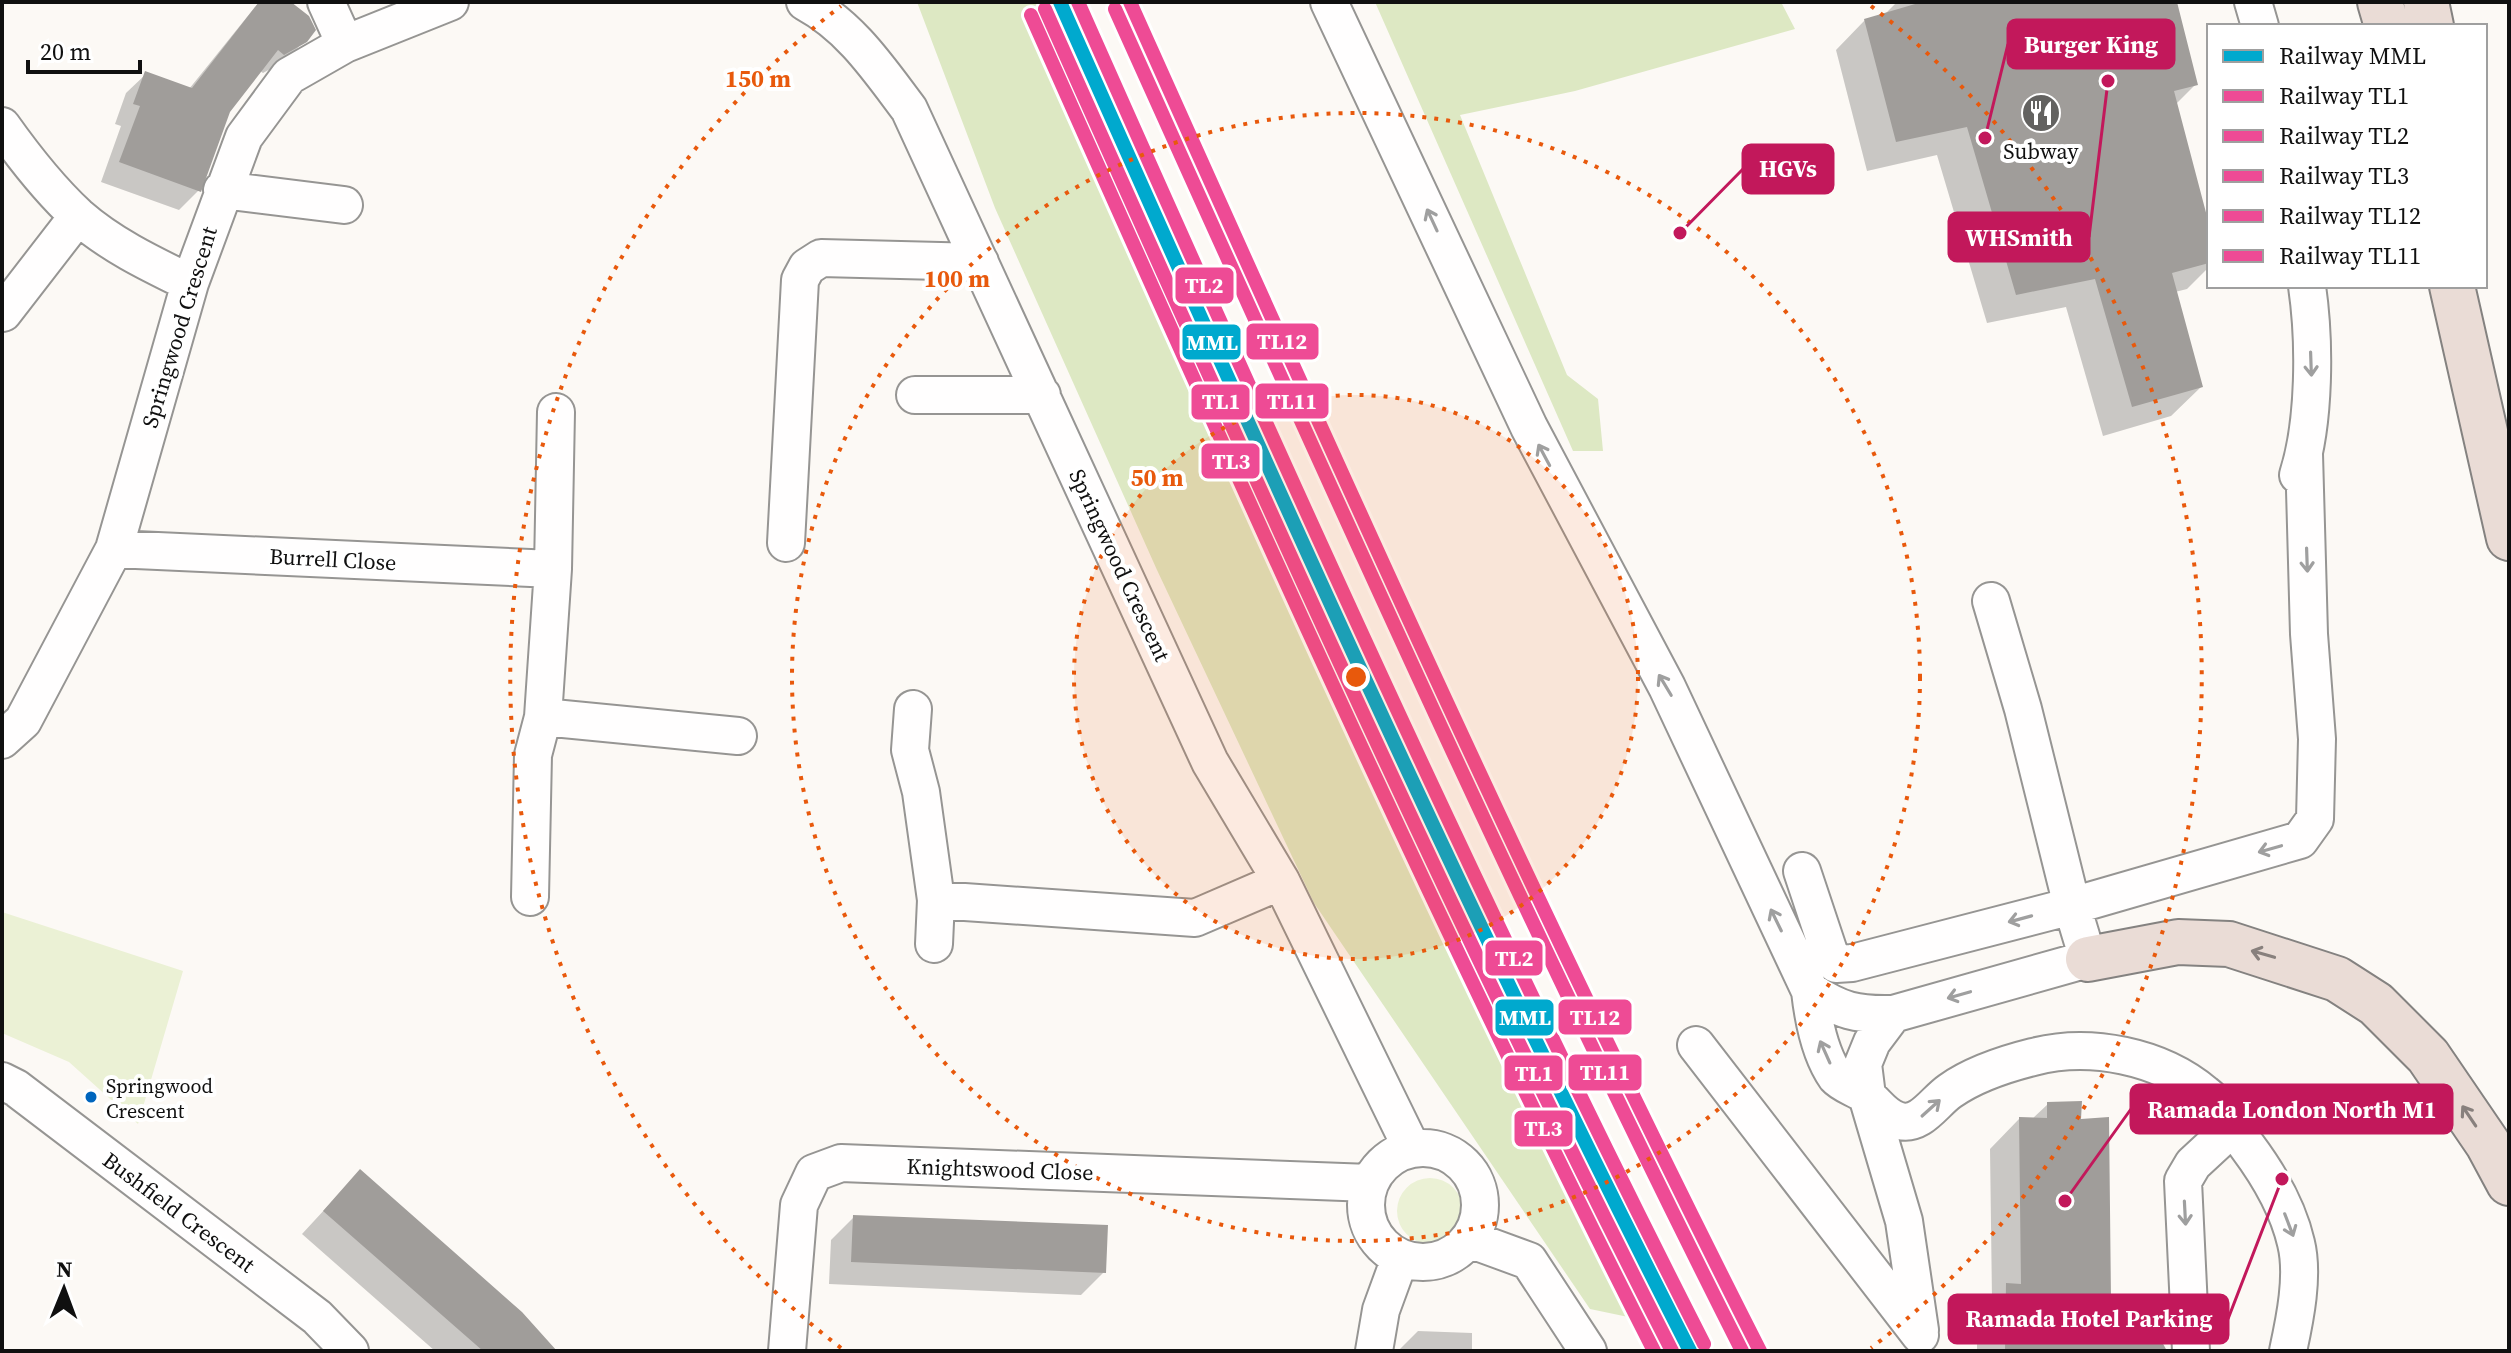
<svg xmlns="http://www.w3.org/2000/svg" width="2511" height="1353" viewBox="0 0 2511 1353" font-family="'Source Serif 4',serif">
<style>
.green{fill:#ebf1d5}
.forest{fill:#dde8c3}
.shadow{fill:#0003}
.building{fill:#a09d9a}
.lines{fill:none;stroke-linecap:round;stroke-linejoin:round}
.minor-casing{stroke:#969593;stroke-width:40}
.highway-casing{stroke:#848280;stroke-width:48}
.minor{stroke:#fffefe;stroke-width:36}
.highway{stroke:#eadcd6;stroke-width:44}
.rail-1-casing{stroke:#fff;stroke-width:20}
.rail-2-casing{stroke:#fff;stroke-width:20}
.rail-3-casing{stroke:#fff;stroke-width:20}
.rail-4-casing{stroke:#fff;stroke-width:20}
.rail-5-casing{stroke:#fff;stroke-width:20}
.rail-6-casing{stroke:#fff;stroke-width:20}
.rail-1{stroke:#00a9ce;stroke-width:14}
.rail-2{stroke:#ee4b95;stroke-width:14}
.rail-3{stroke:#ee4b95;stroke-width:14}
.rail-4{stroke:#ee4b95;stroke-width:14}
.rail-5{stroke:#ee4b95;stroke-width:14}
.rail-6{stroke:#ee4b95;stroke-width:14}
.oneway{stroke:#9f9f9f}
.oneway2{stroke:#88807d}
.ring{fill:none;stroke:#e8590c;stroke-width:4;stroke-dasharray:4 8}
.bus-dot{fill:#0065bd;stroke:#fff;stroke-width:3}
.labels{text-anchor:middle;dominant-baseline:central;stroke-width:8;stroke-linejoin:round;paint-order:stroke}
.bus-label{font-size:20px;fill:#101010;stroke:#fff;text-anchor:start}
.poi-label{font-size:22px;fill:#101010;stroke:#fff}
.street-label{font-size:22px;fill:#101010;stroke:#fff}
.centre{fill:#e8590c;stroke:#fff;stroke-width:4}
.ring-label{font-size:24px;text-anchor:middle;font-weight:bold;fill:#e8590c;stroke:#fff;stroke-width:8;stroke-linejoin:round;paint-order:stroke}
.leader{fill:none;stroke:#c2185b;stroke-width:3}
.callout-dot{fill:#c2185b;stroke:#fff;stroke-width:3}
.callout{fill:#c2185b;stroke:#c2185b;stroke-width:3}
.callout-label{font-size:24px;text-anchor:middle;font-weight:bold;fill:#fff}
.line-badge{stroke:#fff;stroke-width:3}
.badge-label{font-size:22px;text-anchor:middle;font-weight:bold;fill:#fff}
</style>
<rect width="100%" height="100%" fill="#fcf9f5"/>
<path class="green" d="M2,912L183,971L138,1124L69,1062L2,1033Z
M1397 1211a33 33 0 1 1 66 0a33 33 0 1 1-66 0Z"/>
<path class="forest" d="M917,2H1050L1149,219L1397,793L1657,1323L1590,1309L1314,903L1157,570L995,208Z
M1375,2H1781L1795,29L1575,91L1460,115L1567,375L1598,399L1603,451H1573Z"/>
<path class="shadow" d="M259,2H288L305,40L285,61L263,73L260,71L228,112L199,190L179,210L101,182L121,126L115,124L126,93L146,74L189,89Z
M1897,2H2175L2196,84L2175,105L2209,231V267L2187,289L2175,292L2201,387L2171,416L2103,436L2066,307L1987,323L1937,155L1867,171L1836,50L1865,20L1884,15Z
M2048,1104L2079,1121L2109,1302L2163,1351H1977V1315L1992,1300L1990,1149L2019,1119H2032Z
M338,1195L554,1351H435L302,1234Z
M854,1217L1104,1272L1081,1295L829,1284L831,1240Z
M1418,1331L1472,1333V1351H1398Z"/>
<path class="building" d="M259,2H291L309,16L316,30L307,42L284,55L278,50L230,112L201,192L119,162L140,106L133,104L145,71L192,88Z
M1922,2H2177L2198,85L2174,91L2209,224V263L2172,273L2203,387L2132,407L2095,279L2016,295L1967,127L1896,142L1864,19Z
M2082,1101L2081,1119L2109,1117L2111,1300H2139L2167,1351H2005L2006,1283L2021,1284L2019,1117L2047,1118V1102Z
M360,1169L522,1312L557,1351H483L323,1211Z
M853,1215L1108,1225L1106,1273L851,1262Z"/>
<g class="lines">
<g class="minor-casing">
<path id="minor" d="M326,2L345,44
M805,2C851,27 878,68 909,109L1210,762L1281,881L1412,1149
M1329,2L1529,427L1667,687L1810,991C1813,1018 1819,1053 1836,1077C1843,1085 1858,1089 1867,1096C1878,1105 1885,1118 1900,1121C1921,1126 1934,1102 1950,1091C1974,1074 2005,1064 2033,1057C2090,1042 2160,1056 2205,1094C2222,1107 2234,1129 2247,1146C2268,1174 2288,1208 2296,1243C2304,1275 2295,1319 2288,1351
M2253,2L2260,26
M2,126C24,157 50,190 78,216C111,245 151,264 190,283
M222,190L344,205
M3,313L78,216
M915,395H1042
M556,412L553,569L543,717L738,736
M2298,475C2315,422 2315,341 2307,286
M786,543L800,280L807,267L821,258L980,262
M114,549L553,569
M913,709L910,750L921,792L936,900L934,944
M2,740L23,721L114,549L190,283L244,137L289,76L345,44L450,2
M1802,871L1831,958L1836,964L1852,963L2072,906L2300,840L2315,819L2317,739L2309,634L2304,454
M530,897L533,755L543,717
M936,900L1195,918L1281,881
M1810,991C1841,1011 1856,1015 1893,1014L2088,959L2072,906L2023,709L1991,601
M1893,1014L1872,1042L1863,1064L1867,1096L1904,1221L1920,1330
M1696,1045L1920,1335
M2,1081L16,1088L317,1317L350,1351
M1366 1205a57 57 0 1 1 114 0a57 57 0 1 1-114 0Z
M1469,1239L1529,1261L1588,1351
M787,1351L799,1205L814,1173L841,1163L1370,1183
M1374,1351L1381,1310L1400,1258
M2191,1351L2183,1181L2193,1164L2233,1127"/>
</g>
<g class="highway-casing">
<path id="highway" d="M2380,2L2387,26
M2426,2L2431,26
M2452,286L2509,538
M2088,959L2178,942L2229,944L2337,979L2376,1004L2428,1056L2488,1144L2509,1183"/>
</g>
<use href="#minor" class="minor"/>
<use href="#highway" class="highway"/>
<g class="rail-1-casing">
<path id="rail-1" d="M1060,2C1262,456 1464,909 1690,1351"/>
</g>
<g class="rail-2-casing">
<path id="rail-2" d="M1045,9C1246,460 1447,911 1672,1351"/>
</g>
<g class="rail-3-casing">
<path id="rail-3" d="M1078,2C1278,453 1480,904 1704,1344"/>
</g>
<g class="rail-4-casing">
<path id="rail-4" d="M1031,15C1231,464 1431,913 1654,1351"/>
</g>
<g class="rail-5-casing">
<path id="rail-5" d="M1130,2C1333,455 1535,908 1760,1351"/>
</g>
<g class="rail-6-casing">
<path id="rail-6" d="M1115,9C1318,459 1519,910 1742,1351"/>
</g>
<use href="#rail-1" class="rail-1"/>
<use href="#rail-2" class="rail-2"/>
<use href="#rail-3" class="rail-3"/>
<use href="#rail-4" class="rail-4"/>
<use href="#rail-5" class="rail-5"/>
<use href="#rail-6" class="rail-6"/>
</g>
<defs><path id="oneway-shaft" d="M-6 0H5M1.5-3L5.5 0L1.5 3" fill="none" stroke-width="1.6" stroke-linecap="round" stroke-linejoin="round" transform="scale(2)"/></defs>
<g class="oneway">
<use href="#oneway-shaft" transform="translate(1432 220) rotate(-115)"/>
<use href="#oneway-shaft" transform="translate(2311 364) rotate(88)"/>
<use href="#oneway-shaft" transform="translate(1544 455) rotate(-118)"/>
<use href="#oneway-shaft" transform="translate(2307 560) rotate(88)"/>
<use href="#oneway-shaft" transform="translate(1665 685) rotate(-121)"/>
<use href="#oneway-shaft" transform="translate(2270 849) rotate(164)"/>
<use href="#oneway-shaft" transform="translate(2020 919) rotate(165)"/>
<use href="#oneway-shaft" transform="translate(1776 920) rotate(-116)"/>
<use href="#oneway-shaft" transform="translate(1959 995) rotate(164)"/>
<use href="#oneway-shaft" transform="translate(1825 1052) rotate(-114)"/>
<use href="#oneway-shaft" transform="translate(1931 1108) rotate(-42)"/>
<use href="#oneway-shaft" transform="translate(2185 1213) rotate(87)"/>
<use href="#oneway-shaft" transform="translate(2289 1225) rotate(69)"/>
</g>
<g class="oneway2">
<use href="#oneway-shaft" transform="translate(2263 954) rotate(-164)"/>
<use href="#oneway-shaft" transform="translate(2469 1116) rotate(-124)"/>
</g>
<circle cx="1356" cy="677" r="282" fill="#e8590c" fill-opacity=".12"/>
<g class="ring">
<circle cx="1356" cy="677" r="282"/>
<circle cx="1356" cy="677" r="564"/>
<path d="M841 1348A846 846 0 0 1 841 6M1871 6A846 846 0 0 1 1871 1348"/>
</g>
<defs>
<g id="restaurant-disc" transform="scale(2)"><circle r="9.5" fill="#636260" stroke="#fff"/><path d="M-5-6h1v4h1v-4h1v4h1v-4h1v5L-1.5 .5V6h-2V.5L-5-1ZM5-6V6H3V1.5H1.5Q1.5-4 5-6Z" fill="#fff"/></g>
</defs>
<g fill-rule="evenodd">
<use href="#restaurant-disc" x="2041" y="113"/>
</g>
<circle class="bus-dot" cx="91" cy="1097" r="7"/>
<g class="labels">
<g class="bus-label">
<text x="106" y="1086">Springwood<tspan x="106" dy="25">Crescent</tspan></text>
</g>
<g class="poi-label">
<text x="2041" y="151">Subway</text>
</g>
<g class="street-label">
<text transform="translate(179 327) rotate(-73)">Springwood Crescent</text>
<text transform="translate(333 559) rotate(3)">Burrell Close</text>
<text transform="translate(1120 565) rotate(65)">Springwood Crescent</text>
<text transform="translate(1000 1169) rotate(2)">Knightswood Close</text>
<text transform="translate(179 1212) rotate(37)">Bushfield Crescent</text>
</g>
</g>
<circle cx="1356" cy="677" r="12" class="centre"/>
<g class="ring-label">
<text x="758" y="87">150 m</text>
<text x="957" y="287">100 m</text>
<text x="1157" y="486">50 m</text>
</g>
<path class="leader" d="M1985 138L2008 44M1680 233L1743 169M2108 81L2089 237M2065 1201L2131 1109M2282 1179L2228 1319"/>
<g class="callout-dot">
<circle cx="1985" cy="138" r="8"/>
<circle cx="1680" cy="233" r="8"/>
<circle cx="2108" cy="81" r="8"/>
<circle cx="2065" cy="1201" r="8"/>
<circle cx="2282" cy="1179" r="8"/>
</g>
<g class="callout">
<rect x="2008" y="20" width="166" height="48" rx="8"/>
<rect x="1743" y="145" width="90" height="48" rx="8"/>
<rect x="1949" y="213" width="140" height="48" rx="8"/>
<rect x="2131" y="1085" width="321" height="48" rx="8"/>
<rect x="1949" y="1295" width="279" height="48" rx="8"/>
</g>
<g class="callout-label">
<text x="2091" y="53">Burger King</text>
<text x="1788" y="177">HGVs</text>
<text x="2019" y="246">WHSmith</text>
<text x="2292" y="1118">Ramada London North M1</text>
<text x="2089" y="1327">Ramada Hotel Parking</text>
</g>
<g class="line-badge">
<rect x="1174" y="266" width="61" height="39" rx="8" fill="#ee4b95"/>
<rect x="1245" y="322" width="75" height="39" rx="8" fill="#ee4b95"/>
<rect x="1181" y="323" width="61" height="38" rx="8" fill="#00a9ce"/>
<rect x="1254" y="382" width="76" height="38" rx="8" fill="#ee4b95"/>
<rect x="1190" y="383" width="61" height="38" rx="8" fill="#ee4b95"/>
<rect x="1200" y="442" width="61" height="38" rx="8" fill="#ee4b95"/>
<rect x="1484" y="939" width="60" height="38" rx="8" fill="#ee4b95"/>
<rect x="1557" y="998" width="76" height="38" rx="8" fill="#ee4b95"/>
<rect x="1494" y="998" width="61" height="39" rx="8" fill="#00a9ce"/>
<rect x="1567" y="1053" width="76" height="39" rx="8" fill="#ee4b95"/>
<rect x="1503" y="1054" width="61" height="38" rx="8" fill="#ee4b95"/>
<rect x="1513" y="1109" width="61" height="39" rx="8" fill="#ee4b95"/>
</g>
<g class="badge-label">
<text x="1204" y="293">TL2</text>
<text x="1282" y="349">TL12</text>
<text x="1212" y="350">MML</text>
<text x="1292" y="409">TL11</text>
<text x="1221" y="409">TL1</text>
<text x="1231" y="469">TL3</text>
<text x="1514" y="966">TL2</text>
<text x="1595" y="1025">TL12</text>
<text x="1525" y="1025">MML</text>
<text x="1605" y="1080">TL11</text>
<text x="1534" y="1081">TL1</text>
<text x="1543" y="1136">TL3</text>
</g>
<rect width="2511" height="1353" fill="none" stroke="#101010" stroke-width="8"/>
<rect x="2207" y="24" width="280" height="264" fill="#ffffff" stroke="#9f9f9f" stroke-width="2"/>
<rect x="2223" y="50" width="40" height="12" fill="#00a9ce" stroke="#9f9f9f" stroke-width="2"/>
<text x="2279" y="64" font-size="24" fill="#101010">Railway MML</text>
<rect x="2223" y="90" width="40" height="12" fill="#ee4b95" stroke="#9f9f9f" stroke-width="2"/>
<text x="2279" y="104" font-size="24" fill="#101010">Railway TL1</text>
<rect x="2223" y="130" width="40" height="12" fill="#ee4b95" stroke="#9f9f9f" stroke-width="2"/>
<text x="2279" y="144" font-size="24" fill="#101010">Railway TL2</text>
<rect x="2223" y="170" width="40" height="12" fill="#ee4b95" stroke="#9f9f9f" stroke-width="2"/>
<text x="2279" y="184" font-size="24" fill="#101010">Railway TL3</text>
<rect x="2223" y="210" width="40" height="12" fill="#ee4b95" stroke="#9f9f9f" stroke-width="2"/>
<text x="2279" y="224" font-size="24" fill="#101010">Railway TL12</text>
<rect x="2223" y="250" width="40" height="12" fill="#ee4b95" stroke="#9f9f9f" stroke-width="2"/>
<text x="2279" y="264" font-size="24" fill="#101010">Railway TL11</text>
<g transform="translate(64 1289) rotate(1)" stroke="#ffffff" stroke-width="6" paint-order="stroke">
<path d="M0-6L14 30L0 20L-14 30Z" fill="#101010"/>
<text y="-12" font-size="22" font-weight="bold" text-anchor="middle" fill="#101010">N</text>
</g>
<path d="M28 60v12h112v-12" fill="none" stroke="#101010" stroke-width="4"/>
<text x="40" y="60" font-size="24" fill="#101010" stroke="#ffffff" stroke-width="6" paint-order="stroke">20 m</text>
</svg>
